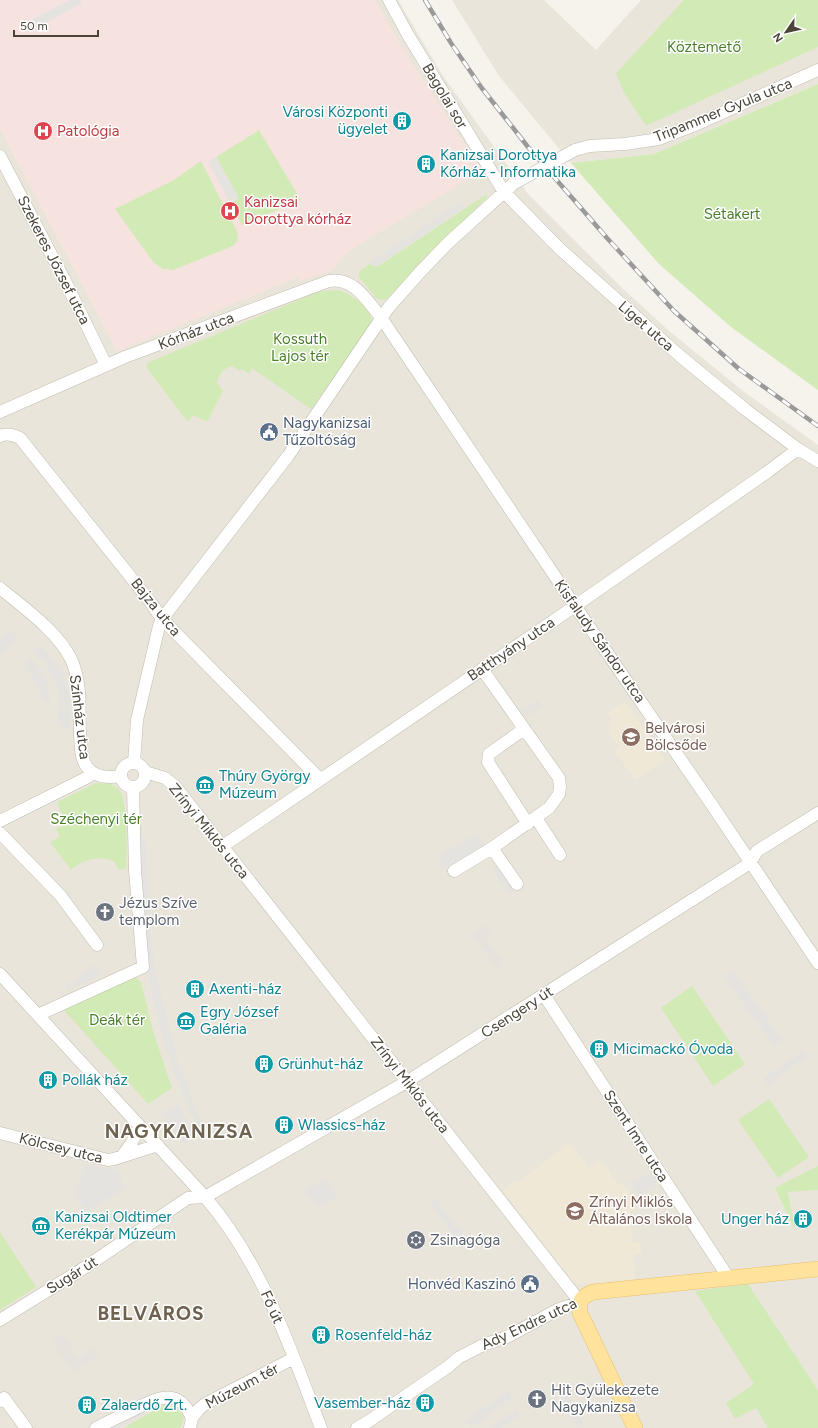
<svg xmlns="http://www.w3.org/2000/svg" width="818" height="1428" viewBox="0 0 818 1428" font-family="Figtree,sans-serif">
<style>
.residential{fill:#eae5da}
.industrial{fill:#e6e2dd}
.education{fill:#efe8d6}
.medical{fill:#f6e3e0}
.green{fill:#d2eab5}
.parking{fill:#e5e3e0}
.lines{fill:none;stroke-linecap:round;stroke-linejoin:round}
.minor-casing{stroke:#c2bbae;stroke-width:13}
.major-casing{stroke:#e6c16a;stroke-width:16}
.minor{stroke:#fff;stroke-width:12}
.major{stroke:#ffe39c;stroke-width:15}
.rail-casing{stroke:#9a9a9a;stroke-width:4.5}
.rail{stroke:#fff;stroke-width:3;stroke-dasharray:9;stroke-linecap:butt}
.minor-bridge-casing{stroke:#c2bbae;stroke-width:13;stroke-linecap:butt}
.minor-bridge{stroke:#fff;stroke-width:12}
.labels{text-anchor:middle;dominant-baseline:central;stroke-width:3;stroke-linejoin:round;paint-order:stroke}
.park-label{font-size:15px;fill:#4a7f2a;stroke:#fff}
.street-label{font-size:15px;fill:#4b4439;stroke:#fff}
.culture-label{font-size:15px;fill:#0d838f;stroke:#fff;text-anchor:start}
.health-label{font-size:15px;fill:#be3a42;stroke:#fff;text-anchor:start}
.service-label{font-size:15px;fill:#4e5e75;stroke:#fff;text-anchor:start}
.education-label{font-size:15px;fill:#785e54;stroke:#fff;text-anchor:start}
.worship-label{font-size:15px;fill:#5b616d;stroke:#fff;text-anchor:start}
.district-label{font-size:19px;font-weight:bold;letter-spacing:1px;fill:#6e6250;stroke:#fff}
</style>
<rect width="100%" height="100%" fill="#f6f3ec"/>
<path class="residential" d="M0,0H398L443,76L528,194L620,286L668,330L743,391L818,445V1428H0Z
M452,0H544L596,50L641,0H818V84L654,154L571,163L499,76Z"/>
<path class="industrial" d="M538,700L543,707L520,720L515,713Z
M485,925L492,935L486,939L503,963L497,969L472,934Z
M63,1335L78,1358L94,1348L99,1356L72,1373L52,1341Z"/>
<path class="education" d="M625,701L665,760L635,780L615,751L620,747L609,732L613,729L608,722L612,720L607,713Z
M569,1143L589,1168L600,1160L619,1185L622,1183L635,1202L631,1206L632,1243L640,1242L642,1253L634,1254L636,1281L576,1285L503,1191L515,1181L517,1183Z"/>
<path class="medical" d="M0,0H375L398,41L482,171L350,250L341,259L333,270L300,281L298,277L117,351L0,129Z"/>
<path class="green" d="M684,0H818V47L646,126L624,93L616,73Z
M818,84V390L731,327L659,264L571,163L654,154Z
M259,130L301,200L242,225L230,203L238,199L216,157Z
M201,161L237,231L238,240L233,246L173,270L163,269L154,263L115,209L172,181Z
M487,194V197L387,299L382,300L377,299L359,277V272L369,264L377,267Z
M338,290C352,295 372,307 372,324L311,409L252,368L249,374L242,369L240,371L232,366L223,370L216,382L223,391L207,422L193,415L188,422L146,367L149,362L313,294L322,291Z
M96,783C105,783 113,783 119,790C128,799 127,854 126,868L119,870L114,861C98,855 84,859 71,870L50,842L60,837L56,829L66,824L57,802Z
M135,977L141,982L153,1031L172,1088L148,1104L63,1009Z
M692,986L745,1064L713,1086L661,1008Z
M769,1099L809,1157L778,1178L738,1120Z
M818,1166V1190L788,1192L795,1230L775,1188Z
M0,1232L36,1287L0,1310Z
M748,1284L818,1390V1428H768L756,1408L735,1419L726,1403L754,1384L695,1291Z
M163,1405C173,1405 180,1409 184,1418L180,1428H124Z"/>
<path class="parking" d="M69,0H80L82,3L37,28L32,20Z
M216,157L239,198L230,203L208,162Z
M461,201L465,207L377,266L369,263Z
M9,631L18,637L0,656V643Z
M39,645L48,653L57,665L65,679L69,699L71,725L63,731L57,720L59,711V696L56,683L50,671L41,659L34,653Z
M31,659L35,663L45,677L49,691L50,709L42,697L38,685L24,666Z
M476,833L489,852L450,878L438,858Z
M145,834L152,944L157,978L177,1058L208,1140L202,1139L178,1082L164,1043L154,1004L148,973L144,940L138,835Z
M507,858L524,882L509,894L492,869Z
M96,964L101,975L67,991L65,987Z
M733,971L782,1039L774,1046L724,977Z
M803,1050L807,1056L768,1085L763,1079Z
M179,1104L195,1138L183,1144L161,1113Z
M85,1165L118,1170L124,1188L88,1212L74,1196Z
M650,1172L657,1183L638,1195L631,1184Z
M326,1177L338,1196L318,1209L306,1191Z
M435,1198L468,1241L462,1246L429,1203Z
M508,1391L513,1397L471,1428L466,1421Z
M565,1391L584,1424L578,1427L560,1395Z
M150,1392L158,1406L119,1428H98L95,1423Z
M516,1409L520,1415L501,1428H489Z"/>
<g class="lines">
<g class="minor-casing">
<path id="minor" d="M389,0L408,35L504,192L560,249L680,356L746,410L798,449L818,461
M575,150L590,146L625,144L659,139L695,125L818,70
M0,156L64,279L106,365
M0,412L125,357L329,281C355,277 368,302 382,319L575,606L712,805L818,963
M0,436C7,433 14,435 20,438L149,600L162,619L320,779
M0,588C24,608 57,631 71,659C82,682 79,710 80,735C81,745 80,758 87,767C95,778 109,778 121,776
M524,729L489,754L488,762L528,824
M121 775a12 12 0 1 1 24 0a12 12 0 1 1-24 0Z
M134,763L137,720L159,626L162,619L288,456L389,307L421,271L448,243L513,184
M145,772L165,778L175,786L580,1302L557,1310L507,1337L483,1345L458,1358L449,1366L369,1421L357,1428
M536,818L560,855
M0,821L88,777L90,775V770
M0,833L60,895L97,945
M223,846L575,606L766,473L798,449
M492,848L517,884
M454,871L492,848L549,808L559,794L560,787L559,778L482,669
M0,974L205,1197C262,1263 290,1347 321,1428
M544,995L728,1277
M38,1015L143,967L135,870L133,788
M0,1133L108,1160L114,1159L158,1145
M122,1156L131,1144L140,1126
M0,1320L81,1270L188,1198L205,1197L408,1081L750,863L757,851L818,813
M0,1401L4,1398L26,1428
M96,1428C108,1422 120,1416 133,1410C157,1398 178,1386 192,1418
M190,1428L192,1418L199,1409L205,1404L294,1358"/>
</g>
<g class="major-casing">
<path id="major" d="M635,1428L580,1313C579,1300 581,1297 593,1292L818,1269"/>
</g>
<use href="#minor" class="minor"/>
<use href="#major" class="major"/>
<g class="rail-casing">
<path id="rail" d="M425,0L451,43L481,87L528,147L607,238L674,311L739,369L818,426"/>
</g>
<use href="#rail" class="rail"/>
<g class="minor-bridge-casing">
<path id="minor-bridge" d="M513,184L575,150"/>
</g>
<use href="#minor-bridge" class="minor-bridge"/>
</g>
<defs>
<g id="building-disc" transform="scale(1)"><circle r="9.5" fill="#0f9aa8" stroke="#fff"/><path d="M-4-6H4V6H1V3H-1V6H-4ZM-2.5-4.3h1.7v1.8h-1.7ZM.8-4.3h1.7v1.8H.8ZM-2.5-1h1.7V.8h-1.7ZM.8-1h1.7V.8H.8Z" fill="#fff"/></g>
<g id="hospital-disc" transform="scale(1)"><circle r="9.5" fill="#e0444e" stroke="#fff"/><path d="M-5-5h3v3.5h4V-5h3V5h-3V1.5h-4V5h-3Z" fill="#fff"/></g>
<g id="civic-disc" transform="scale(1)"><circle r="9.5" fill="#5c6f8a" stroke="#fff"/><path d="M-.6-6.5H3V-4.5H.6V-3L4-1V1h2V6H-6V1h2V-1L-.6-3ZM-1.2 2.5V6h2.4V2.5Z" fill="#fff"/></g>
<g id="school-disc" transform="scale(1)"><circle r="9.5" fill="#8d6e63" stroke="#fff"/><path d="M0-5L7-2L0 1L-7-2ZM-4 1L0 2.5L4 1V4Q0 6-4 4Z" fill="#fff"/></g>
<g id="museum-disc" transform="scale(1)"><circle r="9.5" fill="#0f9aa8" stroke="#fff"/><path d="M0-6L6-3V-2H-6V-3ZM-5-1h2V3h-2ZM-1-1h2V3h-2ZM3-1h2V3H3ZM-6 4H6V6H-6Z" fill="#fff"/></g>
<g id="church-disc" transform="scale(1)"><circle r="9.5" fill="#6b7280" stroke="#fff"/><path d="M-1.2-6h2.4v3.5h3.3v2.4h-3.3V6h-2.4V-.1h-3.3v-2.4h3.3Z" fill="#fff"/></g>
<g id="synagogue-disc" transform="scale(1)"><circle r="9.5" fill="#6b7280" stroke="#fff"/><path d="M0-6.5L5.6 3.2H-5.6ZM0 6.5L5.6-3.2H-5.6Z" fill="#fff"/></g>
</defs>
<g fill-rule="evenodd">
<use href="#building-disc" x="402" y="121"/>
<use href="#hospital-disc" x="43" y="131"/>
<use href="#building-disc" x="426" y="164"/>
<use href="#hospital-disc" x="230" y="211"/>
<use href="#civic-disc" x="269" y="432"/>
<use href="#school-disc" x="631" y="737"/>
<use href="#museum-disc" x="205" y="785"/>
<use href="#church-disc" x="105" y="912"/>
<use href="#building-disc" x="195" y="989"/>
<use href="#museum-disc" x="186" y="1021"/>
<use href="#building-disc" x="599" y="1049"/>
<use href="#building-disc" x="264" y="1064"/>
<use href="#building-disc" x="48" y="1080"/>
<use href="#building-disc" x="284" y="1125"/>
<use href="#school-disc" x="575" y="1211"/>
<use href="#building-disc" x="803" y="1219"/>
<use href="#museum-disc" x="41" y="1226"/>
<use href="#synagogue-disc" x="416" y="1240"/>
<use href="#civic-disc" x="530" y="1284"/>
<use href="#building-disc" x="321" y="1335"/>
<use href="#church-disc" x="537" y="1399"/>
<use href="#building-disc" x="425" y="1403"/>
<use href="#building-disc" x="87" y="1405"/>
</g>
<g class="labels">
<g class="park-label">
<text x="704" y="47">Köztemető</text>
<text x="732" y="214">Sétakert</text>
<text x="300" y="339">Kossuth<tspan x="300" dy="17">Lajos tér</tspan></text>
<text x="96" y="819">Széchenyi tér</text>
<text x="117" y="1020">Deák tér</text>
</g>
<g class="street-label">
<text transform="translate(445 96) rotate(59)">Bagolai sor</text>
<text transform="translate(723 110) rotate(-22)">Tripammer Gyula utca</text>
<text transform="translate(54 260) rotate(63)">Szekeres József utca</text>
<text transform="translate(646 326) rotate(41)">Liget utca</text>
<text transform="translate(196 331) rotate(-21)">Kórház utca</text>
<text transform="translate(156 607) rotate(51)">Bajza utca</text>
<text transform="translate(600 641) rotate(55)">Kisfaludy Sándor utca</text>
<text transform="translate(511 649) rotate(-34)">Batthyány utca</text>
<text transform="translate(80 717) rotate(83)">Színház utca</text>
<text transform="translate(209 831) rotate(51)">Zrínyi Miklós utca</text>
<text transform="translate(517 1012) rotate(-33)">Csengery út</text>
<text transform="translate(410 1085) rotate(52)">Zrínyi Miklós utca</text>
<text transform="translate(636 1136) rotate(57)">Szent Imre utca</text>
<text transform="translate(61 1148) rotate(14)">Kölcsey utca</text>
<text transform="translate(72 1275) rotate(-32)">Sugár út</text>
<text transform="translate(272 1307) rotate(66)">Fő út</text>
<text transform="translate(529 1324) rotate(-25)">Ady Endre utca</text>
<text transform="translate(242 1386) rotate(-28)">Múzeum tér</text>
</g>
<g class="culture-label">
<text x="388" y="112" text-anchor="end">Városi Központi<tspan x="388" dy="17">ügyelet</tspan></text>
<text x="440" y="155">Kanizsai Dorottya<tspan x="440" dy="17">Kórház - Informatika</tspan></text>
<text x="219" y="776">Thúry György<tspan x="219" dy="17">Múzeum</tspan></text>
<text x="209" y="989">Axenti-ház</text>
<text x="200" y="1012">Egry József<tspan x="200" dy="17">Galéria</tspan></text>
<text x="613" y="1049">Micimackó Óvoda</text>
<text x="278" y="1064">Grünhut-ház</text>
<text x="62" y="1080">Pollák ház</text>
<text x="298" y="1125">Wlassics-ház</text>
<text x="55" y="1217">Kanizsai Oldtimer<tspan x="55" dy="17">Kerékpár Múzeum</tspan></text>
<text x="789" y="1219" text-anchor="end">Unger ház</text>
<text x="335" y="1335">Rosenfeld-ház</text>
<text x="411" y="1403" text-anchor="end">Vasember-ház</text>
<text x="101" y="1405">Zalaerdő Zrt.</text>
</g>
<g class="health-label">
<text x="57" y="131">Patológia</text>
<text x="244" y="202">Kanizsai<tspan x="244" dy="17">Dorottya kórház</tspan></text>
</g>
<g class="service-label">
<text x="283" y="423">Nagykanizsai<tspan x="283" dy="17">Tűzoltóság</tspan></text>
<text x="516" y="1284" text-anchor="end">Honvéd Kaszinó</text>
</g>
<g class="education-label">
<text x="645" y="728">Belvárosi<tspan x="645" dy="17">Bölcsőde</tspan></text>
<text x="589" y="1202">Zrínyi Miklós<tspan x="589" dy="17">Általános Iskola</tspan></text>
</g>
<g class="worship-label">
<text x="119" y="903">Jézus Szíve<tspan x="119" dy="17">templom</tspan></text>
<text x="430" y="1240">Zsinagóga</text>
<text x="551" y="1390">Hit Gyülekezete<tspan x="551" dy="17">Nagykanizsa</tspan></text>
</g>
<g class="district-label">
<text x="179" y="1131">NAGYKANIZSA</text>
<text x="151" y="1313">BELVÁROS</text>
</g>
</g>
<g transform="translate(786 32) rotate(236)" stroke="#ffffff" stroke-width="3" paint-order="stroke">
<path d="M0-3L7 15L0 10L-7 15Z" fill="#4b4439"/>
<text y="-6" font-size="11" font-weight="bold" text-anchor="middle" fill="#4b4439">N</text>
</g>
<path d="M14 30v6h84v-6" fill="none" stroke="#4b4439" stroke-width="2"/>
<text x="20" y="30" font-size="12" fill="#4b4439" stroke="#ffffff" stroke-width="3" paint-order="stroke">50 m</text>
</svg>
